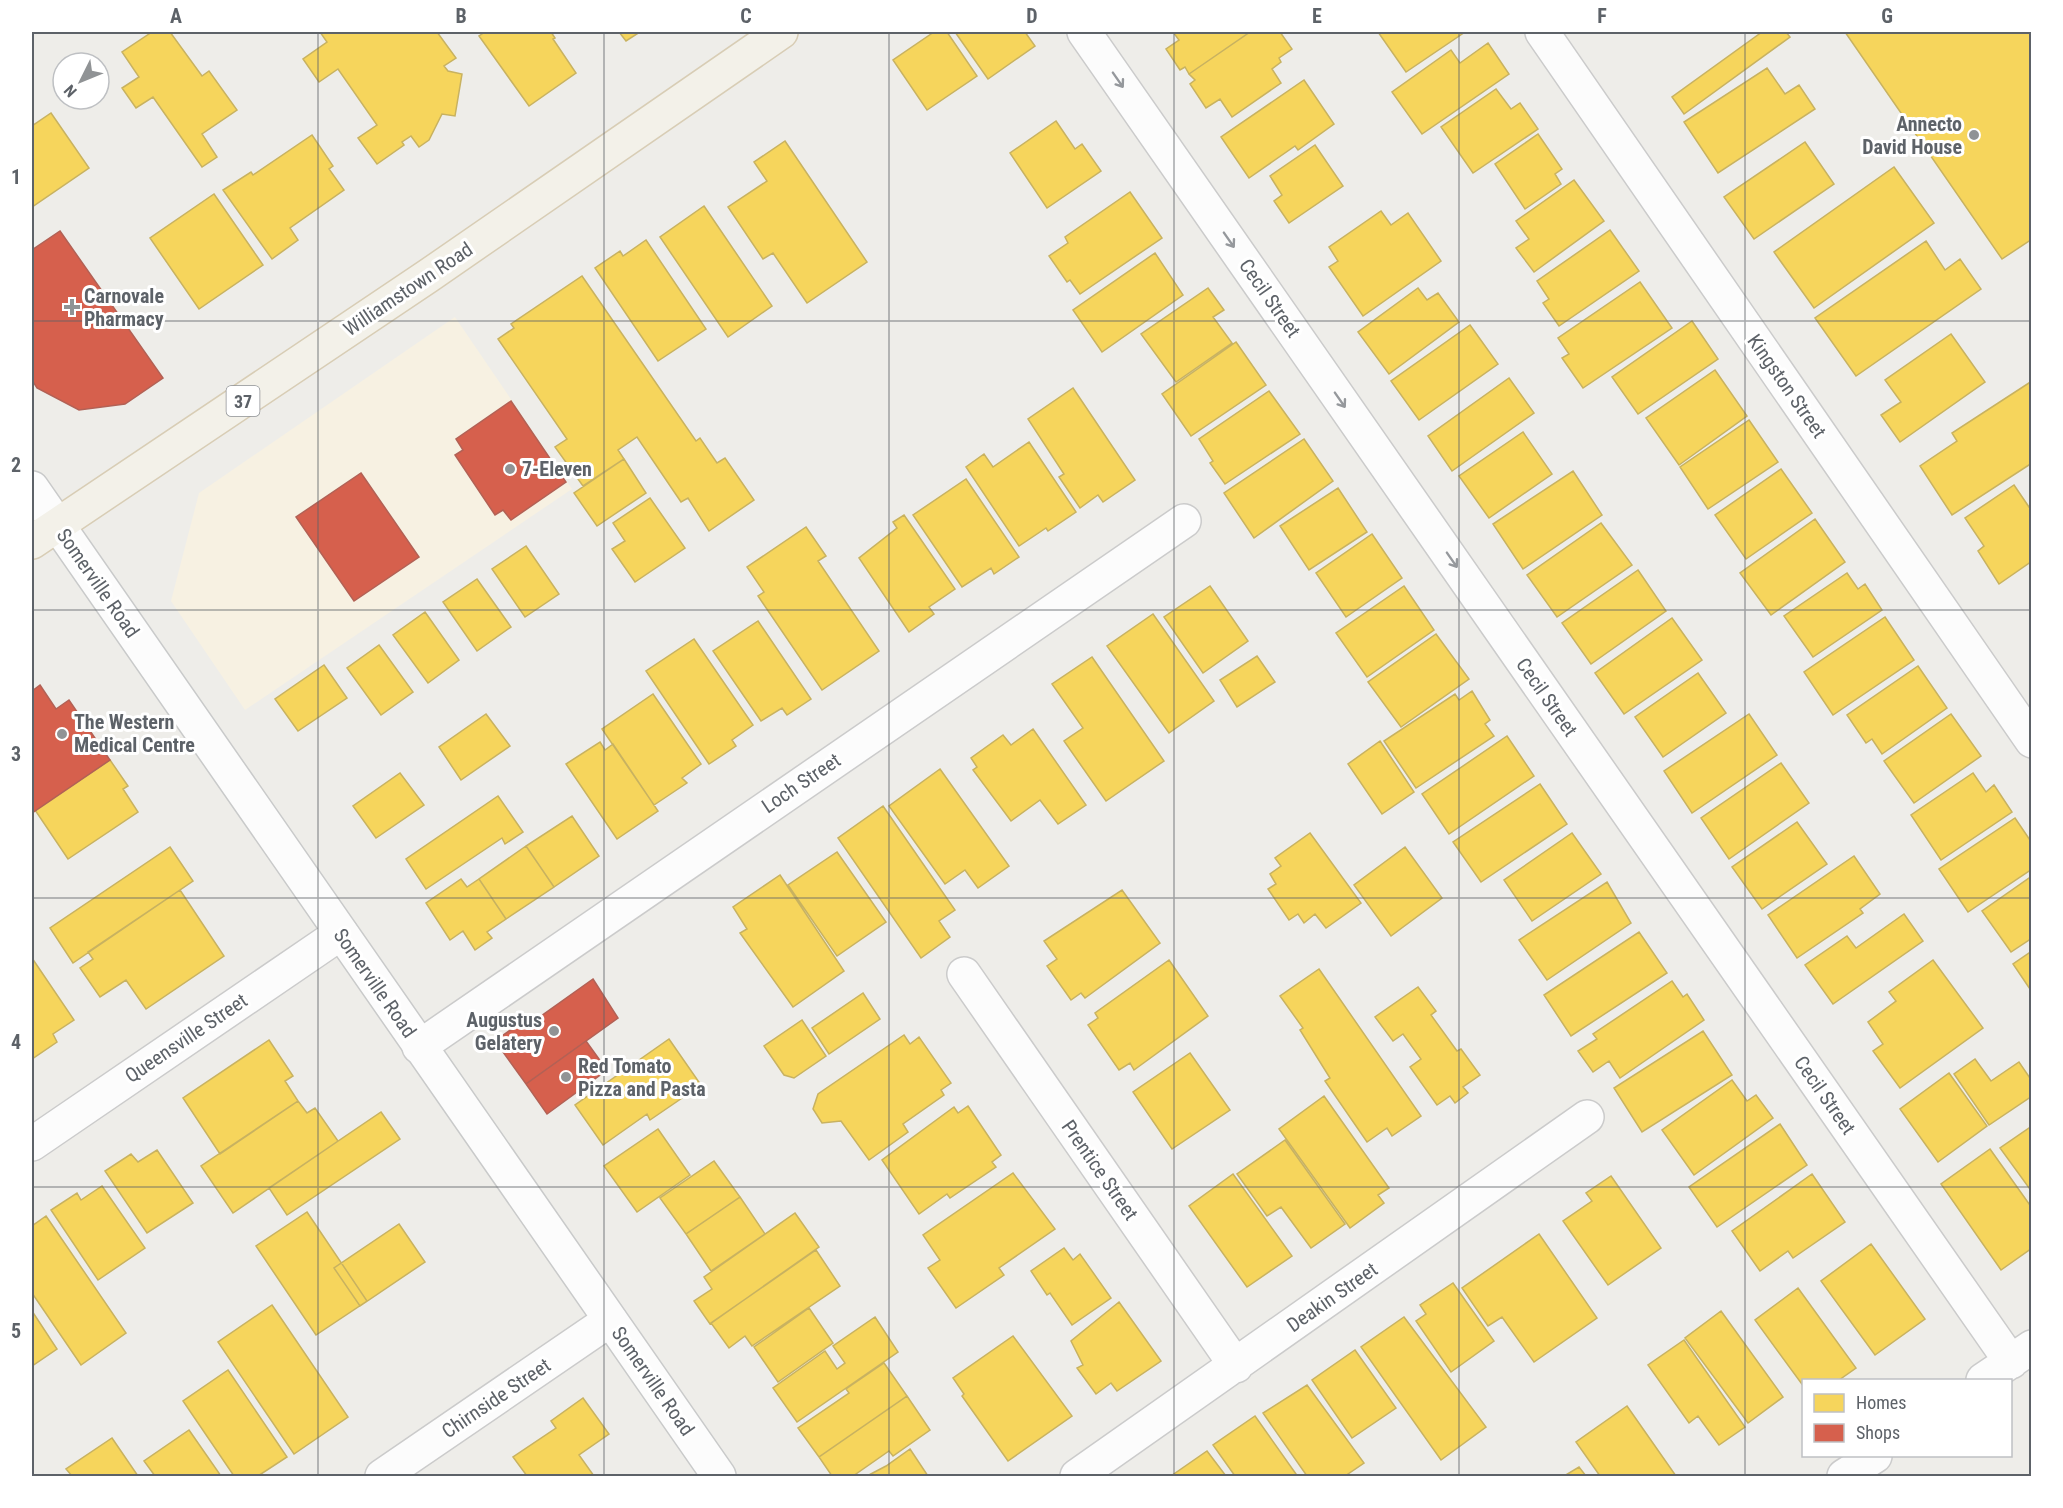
<svg xmlns="http://www.w3.org/2000/svg" width="2063" height="1508" viewBox="0 0 2063 1508" font-family="'Roboto Condensed',sans-serif">
<style>
.commercial{fill:#f7f1e2}
.homes{fill:#f6d55c;stroke:#c8b260;stroke-width:1.5}
.shops{fill:#d6604d;stroke:#b26155;stroke-width:1.5}
.lines{fill:none;stroke-linecap:round;stroke-linejoin:round}
.minor-casing{stroke:#cbcbcb;stroke-width:36}
.secondary-casing{stroke:#c9caca;stroke-width:36}
.primary-casing{stroke:#d8cdb5;stroke-width:36}
.minor{stroke:#fcfcfc;stroke-width:33}
.secondary{stroke:#fcfcfc;stroke-width:33}
.primary{stroke:#f3f1e9;stroke-width:33}
.oneway{stroke:#95989c}
.grid{fill:none;stroke:#5d6268;stroke-width:1.5;stroke-opacity:0.55}
.poi-dot{fill:#909395;stroke:#fff;stroke-width:2}
.labels{text-anchor:middle;dominant-baseline:central;stroke-width:6;stroke-linejoin:round;paint-order:stroke}
.shield{fill:#fff;stroke:#8e9195;stroke-width:1.5}
.shield-label{font-size:18px;font-weight:bold;fill:#5d6268}
.poi-label{font-size:20px;font-weight:bold;fill:#5d6268;stroke:#fff;text-anchor:start}
.street-label{font-size:20px;fill:#5d6268;stroke:#fff}
.neatline{fill:none;stroke:#5d6268;stroke-width:2}
.grid-label{font-size:20px;text-anchor:middle;font-weight:bold;fill:#5d6268}
</style>
<rect width="100%" height="100%" fill="#eeede9"/>
<path class="commercial" d="M455,317L572,489L245,710L171,601L199,493Z"/>
<path class="homes" d="M152,32H170L202,76L209,71L237,110L202,134L217,157L202,167L153,97L136,108L122,88L139,77L122,52Z
M320,32H437L456,58L444,66L448,71L462,74L455,116L442,114L429,140L419,147L411,136L402,142L404,145L377,164L358,138L377,125L338,69L319,82L303,59L327,42Z
M485,32H551L555,38L553,39L576,73L529,106L479,36Z
M619,32H640L626,41Z
M934,32H947L977,76L927,110L893,60Z
M955,32H1025L1035,46L988,79Z
M1173,32H1250L1189,74L1185,67L1180,70L1166,49L1179,40Z
M1250,32H1280L1292,49L1279,58L1281,62L1272,69L1281,83L1232,117L1220,99L1206,108L1190,84L1195,80L1189,74Z
M1378,32H1465L1406,72Z
M1762,32H1786L1790,37L1684,114L1672,97Z
M1845,32H2032V239L2002,259Z
M1488,43L1509,74L1422,134L1392,92L1451,50L1460,63Z
M1767,68L1785,94L1799,85L1815,109L1718,173L1684,122Z
M1304,80L1334,124L1298,150L1295,146L1249,178L1221,137Z
M1496,89L1511,109L1520,103L1538,129L1473,173L1441,127Z
M51,113L89,168L32,207V126Z
M1056,121L1075,149L1082,144L1101,171L1047,208L1010,153Z
M1538,134L1562,169L1555,174L1561,184L1525,209L1495,164Z
M312,135L333,166L329,169L344,190L290,228L298,240L272,259L223,190L251,172L253,175Z
M785,141L867,262L807,303L773,253L763,259L728,207L767,181L754,162Z
M1805,142L1834,184L1754,239L1724,197Z
M1315,145L1343,186L1289,223L1274,201L1282,195L1270,176Z
M1894,167L1934,223L1814,308L1774,252Z
M1574,180L1604,221L1534,272L1516,248L1529,239L1516,221Z
M1130,192L1162,238L1080,294L1070,280L1067,282L1049,256L1068,243L1065,237Z
M214,194L263,265L199,309L150,238Z
M704,206L772,306L728,337L660,237Z
M1381,211L1391,225L1408,213L1441,261L1363,316L1329,267L1338,261L1329,247Z
M1610,230L1639,271L1559,326L1543,303L1549,299L1537,281Z
M646,240L706,329L658,361L595,268L620,251L623,256Z
M1926,241L1945,270L1960,259L1981,289L1856,376L1815,318Z
M1155,253L1183,295L1102,352L1073,310Z
M582,276L696,441L700,438L717,463L725,458L754,500L709,531L688,498L681,502L637,437L618,450L624,459L583,486L555,447L567,439L498,339L514,328L511,324Z
M1640,282L1672,328L1583,388L1562,358L1569,354L1558,338Z
M1208,288L1224,310L1213,317L1232,343L1176,382L1141,334Z
M1418,288L1427,300L1438,293L1459,322L1389,374L1358,332Z
M1692,321L1718,359L1638,414L1612,377Z
M1470,325L1498,364L1419,420L1391,381Z
M1951,334L1985,382L1900,442L1881,415L1901,402L1885,380Z
M1236,342L1266,385L1191,436L1162,394Z
M1715,370L1747,416L1679,465L1646,418Z
M1509,378L1534,413L1452,471L1428,436Z
M2032,381V463L1952,515L1920,466L1957,441L1952,433Z
M1073,388L1135,480L1103,502L1098,495L1080,508L1059,477L1064,474L1028,419Z
M1269,391L1300,434L1225,484L1210,463L1213,461L1199,439Z
M1749,420L1778,462L1708,509L1680,467Z
M1523,432L1552,474L1489,518L1459,476Z
M1304,439L1333,481L1254,538L1224,493Z
M1029,442L1076,512L1048,531L1046,528L1019,546L966,467L984,454L993,467Z
M624,459L646,493L597,526L574,493Z
M1781,469L1812,513L1746,559L1715,515Z
M1573,471L1602,515L1523,569L1493,524Z
M966,479L1019,557L994,574L991,568L962,587L913,515Z
M2014,485L2029,507L2032,506V561L1999,584L1978,551L1984,546L1965,518Z
M1338,488L1367,532L1309,570L1280,526Z
M650,498L685,548L635,582L612,549L625,541L613,523Z
M904,515L955,589L929,607L934,614L909,632L859,558L897,528L893,522Z
M1815,519L1845,562L1771,615L1740,573Z
M1601,523L1632,565L1557,617L1527,575Z
M806,527L826,556L818,561L879,651L822,690L758,596L764,592L747,567Z
M1372,534L1402,578L1346,617L1316,573Z
M526,546L559,594L525,617L492,569Z
M1638,570L1666,611L1591,664L1562,623Z
M1847,573L1858,589L1865,584L1882,610L1813,657L1784,616Z
M477,579L511,627L477,651L443,602Z
M1210,586L1248,641L1203,673L1164,617Z
M1404,586L1434,630L1367,677L1336,633Z
M425,612L459,660L428,683L393,635Z
M1153,614L1214,701L1169,733L1107,646Z
M1885,617L1914,660L1833,715L1804,672Z
M1672,618L1702,660L1624,714L1595,673Z
M758,621L811,699L787,715L782,708L761,721L713,651Z
M1436,634L1469,679L1401,727L1368,682Z
M694,639L753,725L732,740L736,746L709,764L646,671Z
M379,645L413,692L381,715L347,668Z
M1257,656L1275,682L1237,707L1220,680Z
M1092,657L1164,761L1106,801L1064,741L1083,728L1052,684Z
M324,665L347,698L298,731L275,699Z
M1918,666L1947,708L1882,754L1872,739L1866,743L1847,715Z
M1698,673L1726,713L1663,757L1635,717Z
M1472,691L1490,720L1485,724L1494,736L1416,788L1384,741L1455,694L1459,700Z
M653,694L701,764L682,778L687,783L654,805L602,729Z
M486,714L510,746L461,780L439,747Z
M1749,714L1777,755L1692,813L1664,771Z
M1951,714L1981,756L1914,803L1884,761Z
M1033,729L1086,805L1058,824L1040,800L1011,821L973,770L977,767L971,758L1003,735L1011,745Z
M1507,736L1534,776L1449,834L1422,794Z
M1380,741L1414,792L1382,814L1348,764Z
M600,742L605,750L613,744L658,811L617,839L566,764Z
M110,760L128,786L123,789L138,812L68,859L35,810Z
M1781,763L1809,803L1729,859L1701,818Z
M940,769L1009,866L978,888L965,870L945,884L889,806Z
M400,773L424,805L376,838L353,806Z
M1973,773L1986,792L1994,785L2012,812L1941,860L1911,815Z
M1540,784L1567,824L1481,882L1453,842Z
M498,796L523,832L505,844L502,838L426,889L406,859Z
M883,806L955,910L939,921L950,937L921,958L838,838Z
M572,816L599,856L554,887L526,846Z
M2015,818L2032,843V869L1968,912L1939,869Z
M1797,822L1827,864L1762,909L1732,867Z
M1310,833L1361,903L1326,928L1315,914L1304,923L1298,914L1289,920L1268,889L1276,884L1270,874L1281,866L1275,858Z
M1572,833L1601,874L1532,921L1504,880Z
M526,846L554,887L506,919L479,879Z
M170,847L193,881L73,963L50,928Z
M1405,847L1442,898L1391,936L1354,885Z
M837,852L886,922L837,956L788,885Z
M1854,856L1880,894L1860,909L1863,913L1797,958L1768,915Z
M780,875L844,971L793,1007L740,933L747,929L733,907Z
M2032,876V938L2011,952L1982,911Z
M461,879L467,887L479,879L506,919L487,932L492,938L475,950L463,931L450,940L426,903Z
M1607,882L1631,923L1547,980L1519,940Z
M180,890L224,956L146,1009L126,980L100,997L80,968L93,959L88,952Z
M1122,890L1160,943L1085,998L1081,993L1071,1000L1047,966L1057,959L1044,941Z
M1904,914L1923,941L1833,1004L1805,965L1847,936L1856,948Z
M1639,932L1667,973L1571,1036L1544,995Z
M2032,951V992L2013,964Z
M32,958L74,1020L53,1034L57,1042L32,1059Z
M1169,960L1208,1016L1134,1070L1130,1063L1119,1070L1088,1025L1098,1018L1095,1013Z
M1933,960L1983,1028L1900,1088L1873,1051L1883,1044L1868,1022L1896,1001L1889,992Z
M1319,969L1421,1116L1392,1136L1387,1128L1367,1142L1325,1081L1330,1078L1300,1030L1303,1028L1280,996Z
M1672,981L1683,997L1687,994L1704,1020L1620,1078L1609,1061L1593,1072L1578,1051L1597,1039L1593,1034Z
M1418,987L1436,1011L1431,1015L1457,1051L1461,1049L1480,1075L1463,1087L1468,1093L1455,1103L1450,1096L1437,1105L1410,1067L1421,1059L1403,1034L1393,1041L1375,1017Z
M863,993L880,1019L829,1054L812,1028Z
M802,1020L826,1056L794,1078L784,1075L764,1046Z
M1703,1031L1732,1075L1642,1132L1614,1088Z
M904,1035L910,1044L919,1037L951,1083L941,1090L944,1095L903,1124L908,1132L869,1160L841,1121L822,1123L813,1109L818,1094Z
M669,1039L701,1085L650,1120L647,1114L603,1145L575,1105Z
M269,1040L293,1076L285,1081L298,1101L220,1154L183,1098Z
M1190,1053L1230,1110L1172,1149L1133,1092Z
M1975,1059L1991,1081L2019,1062L2032,1081V1096L1989,1125L1954,1074Z
M1949,1073L1987,1126L1938,1162L1900,1109Z
M1732,1080L1747,1101L1756,1095L1773,1118L1694,1175L1662,1130Z
M1324,1096L1389,1188L1378,1195L1384,1203L1350,1228L1279,1129Z
M298,1101L307,1113L315,1108L338,1141L233,1213L201,1166Z
M968,1106L1001,1155L992,1162L996,1167L950,1198L947,1194L919,1214L882,1160L954,1107L958,1113Z
M381,1112L400,1139L287,1215L269,1188Z
M1780,1124L1807,1165L1717,1227L1689,1187Z
M2032,1126V1192L2000,1148Z
M658,1129L690,1175L637,1212L604,1166Z
M1285,1140L1345,1224L1311,1248L1281,1207L1267,1216L1237,1174Z
M1990,1149L2032,1208V1248L2001,1270L1941,1184Z
M157,1150L193,1203L147,1233L105,1171L131,1154L138,1162Z
M714,1161L740,1197L686,1234L660,1198Z
M1013,1173L1055,1229L999,1268L1004,1275L956,1308L928,1268L940,1260L923,1235Z
M1233,1174L1292,1256L1247,1287L1189,1206Z
M1812,1174L1845,1222L1793,1258L1788,1251L1760,1271L1732,1231Z
M1611,1176L1661,1248L1608,1285L1563,1221L1592,1201L1586,1193Z
M102,1186L145,1248L98,1280L51,1210L77,1193L81,1200Z
M740,1197L765,1234L711,1271L686,1234Z
M307,1212L367,1301L316,1335L256,1246Z
M795,1213L819,1247L710,1324L694,1301L712,1289L704,1277Z
M46,1216L126,1333L81,1365L32,1293V1226Z
M399,1224L425,1262L360,1306L334,1268Z
M1539,1234L1597,1318L1534,1362L1502,1317L1488,1326L1462,1288Z
M1871,1244L1925,1319L1875,1355L1821,1281Z
M1064,1248L1073,1260L1080,1254L1111,1298L1072,1325L1050,1293L1047,1295L1031,1271Z
M816,1250L840,1286L752,1346L745,1336L729,1348L711,1323Z
M1453,1283L1494,1341L1451,1372L1416,1321L1426,1314L1420,1305Z
M1798,1288L1856,1368L1839,1380H1804V1387L1755,1320Z
M1119,1302L1161,1361L1117,1391L1111,1383L1096,1394L1077,1368L1083,1365L1071,1341Z
M272,1305L348,1417L294,1454L218,1342Z
M809,1308L833,1343L778,1382L754,1347Z
M32,1311L57,1349L32,1366Z
M1721,1311L1783,1397L1748,1423L1685,1338Z
M875,1317L898,1352L797,1422L773,1388L825,1351L837,1369L845,1363L833,1346Z
M1404,1317L1486,1427L1441,1460L1361,1347Z
M1013,1336L1072,1416L1008,1461L962,1396L964,1394L953,1378Z
M1684,1340L1745,1427L1719,1445L1698,1416L1689,1423L1648,1365Z
M1355,1350L1396,1408L1352,1438L1312,1380Z
M884,1363L907,1396L819,1457L798,1428L849,1393L846,1389Z
M228,1370L287,1457L258,1476H234L183,1401Z
M1307,1385L1364,1463L1345,1476H1307L1263,1413Z
M907,1396L930,1430L893,1456L889,1451L853,1476H832L819,1457Z
M583,1398L609,1434L579,1455L594,1476H527L513,1457L556,1428L551,1421Z
M1627,1406L1676,1476H1600L1576,1442Z
M1255,1416L1296,1474L1292,1476H1235L1213,1445Z
M189,1430L221,1476H155L144,1461Z
M112,1438L138,1476H72L66,1469Z
M910,1449L928,1476H867L886,1466Z
M1207,1451L1226,1476H1171Z
M1579,1467L1586,1476H1564Z"/>
<path class="shops" d="M60,231L163,378L125,404L79,410L37,388L32,380V250Z
M511,401L566,482L511,520L503,510L495,515L455,455L463,450L456,439Z
M361,473L419,557L354,601L296,517Z
M40,685L56,709L69,700L110,760L32,813V691Z
M593,979L618,1018L526,1084L495,1041L530,1016L534,1021Z
M586,1041L607,1070L547,1114L526,1084Z"/>
<g class="lines">
<g class="minor-casing">
<path id="minor" d="M1084,32L2011,1362
M1542,32L2032,741
M964,974L1236,1366
M419,1047L1184,521
M32,1144L341,933
M1983,1380L2032,1347
M382,1476L610,1320
M1077,1476L1587,1117
M1844,1476L1875,1456"/>
</g>
<g class="secondary-casing">
<path id="secondary" d="M32,488L719,1476"/>
</g>
<g class="primary-casing">
<path id="primary" d="M32,542L428,276L781,32"/>
</g>
<use href="#minor" class="minor"/>
<use href="#secondary" class="secondary"/>
<use href="#primary" class="primary"/>
</g>
<defs><path id="oneway-shaft" d="M-6 0H5M1.5-3L5.5 0L1.5 3" fill="none" stroke-width="1.6" stroke-linecap="round" stroke-linejoin="round" transform="scale(1.5)"/></defs>
<g class="oneway">
<use href="#oneway-shaft" transform="translate(1118 80) rotate(55)"/>
<use href="#oneway-shaft" transform="translate(1229 240) rotate(55)"/>
<use href="#oneway-shaft" transform="translate(1340 400) rotate(55)"/>
<use href="#oneway-shaft" transform="translate(1452 560) rotate(55)"/>
</g>
<path class="grid" d="M318,32V1476M604,32V1476M889,32V1476M1174,32V1476M1459,32V1476M1745,32V1476M32,321H2032M32,610H2032M32,898H2032M32,1187H2032"/>
<g class="poi-dot">
<circle cx="1974" cy="135" r="6"/>
<path d="M69 298h6v6h6v6h-6v6h-6v-6h-6v-6h6z"/>
<circle cx="510" cy="469" r="6"/>
<circle cx="62" cy="734" r="6"/>
<circle cx="554" cy="1031" r="6"/>
<circle cx="566" cy="1077" r="6"/>
</g>
<g class="labels">
<rect class="shield" x="226.5" y="386" width="33" height="30" rx="4.5"/>
<g class="shield-label">
<text x="243" y="401">37</text>
</g>
<g class="poi-label">
<text x="1962" y="124" text-anchor="end">Annecto<tspan x="1962" dy="23">David House</tspan></text>
<text x="84" y="296">Carnovale<tspan x="84" dy="23">Pharmacy</tspan></text>
<text x="522" y="469">7-Eleven</text>
<text x="74" y="722">The Western<tspan x="74" dy="23">Medical Centre</tspan></text>
<text x="542" y="1020" text-anchor="end">Augustus<tspan x="542" dy="23">Gelatery</tspan></text>
<text x="578" y="1066">Red Tomato<tspan x="578" dy="23">Pizza and Pasta</tspan></text>
</g>
<g class="street-label">
<text transform="translate(408 289) rotate(-34)">Williamstown Road</text>
<text transform="translate(1270 298) rotate(55)">Cecil Street</text>
<text transform="translate(1787 386) rotate(55)">Kingston Street</text>
<text transform="translate(98 583) rotate(55)">Somerville Road</text>
<text transform="translate(1547 697) rotate(55)">Cecil Street</text>
<text transform="translate(801 783) rotate(-34)">Loch Street</text>
<text transform="translate(375 983) rotate(55)">Somerville Road</text>
<text transform="translate(186 1038) rotate(-34)">Queensville Street</text>
<text transform="translate(1825 1095) rotate(55)">Cecil Street</text>
<text transform="translate(1100 1170) rotate(55)">Prentice Street</text>
<text transform="translate(1332 1297) rotate(-35)">Deakin Street</text>
<text transform="translate(653 1381) rotate(55)">Somerville Road</text>
<text transform="translate(496 1398) rotate(-34)">Chirnside Street</text>
</g>
</g>
<rect width="2063" height="1508" fill="none" stroke="#ffffff" stroke-width="66"/>
<rect x="1802" y="1379" width="210" height="78" fill="#ffffff" stroke="#bec0c3" stroke-width="1.5"/>
<rect x="1814" y="1394" width="30" height="18" fill="#f6d55c" stroke="#bec0c3" stroke-width="1.5"/>
<text x="1856" y="1409" font-size="18" fill="#5d6268">Homes</text>
<rect x="1814" y="1424" width="30" height="18" fill="#d6604d" stroke="#bec0c3" stroke-width="1.5"/>
<text x="1856" y="1439" font-size="18" fill="#5d6268">Shops</text>
<g transform="translate(81 81) rotate(227)"><circle r="28" fill="#ffffff" stroke="#bec0c3" stroke-width="1.5"/>
<path d="M0-4.5L10 22L0 15L-10 22Z" fill="#909395"/>
<text y="-9" font-size="16" font-weight="bold" text-anchor="middle" fill="#5d6268">N</text>
</g>
<rect x="33" y="33" width="1997" height="1442" class="neatline"/>
<g class="grid-label">
<text x="176" y="23">A</text>
<text x="461" y="23">B</text>
<text x="746" y="23">C</text>
<text x="1032" y="23">D</text>
<text x="1317" y="23">E</text>
<text x="1602" y="23">F</text>
<text x="1887" y="23">G</text>
<text x="16" y="184">1</text>
<text x="16" y="472">2</text>
<text x="16" y="761">3</text>
<text x="16" y="1049">4</text>
<text x="16" y="1338">5</text>
</g>
</svg>
